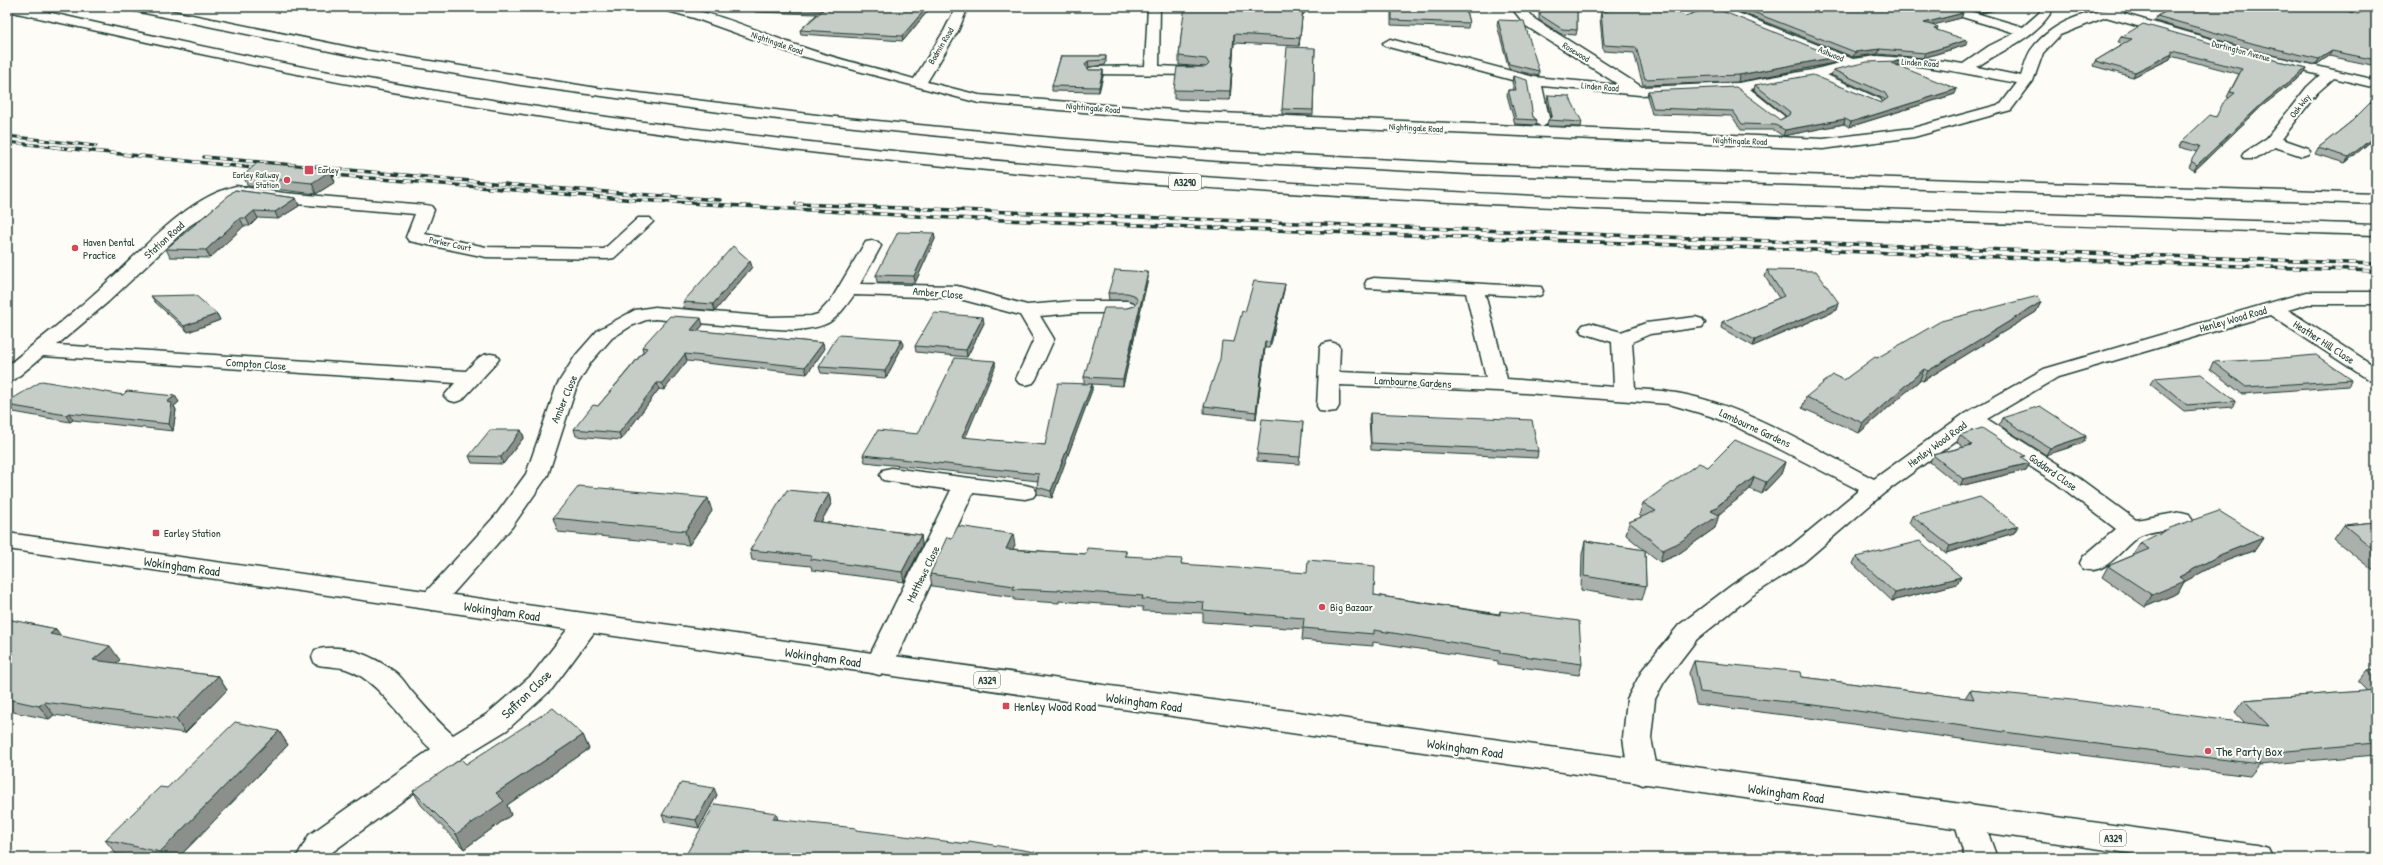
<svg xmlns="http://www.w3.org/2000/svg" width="2383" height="865" viewBox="0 0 2383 865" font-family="'Patrick Hand',sans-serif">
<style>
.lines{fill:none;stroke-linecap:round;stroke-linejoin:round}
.minor-casing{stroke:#1f3d34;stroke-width:3}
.primary-casing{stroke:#1f3d34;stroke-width:3}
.minor{fill:#fdfcf7;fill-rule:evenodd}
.primary{fill:#fdfcf7;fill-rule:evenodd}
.rail-far1-casing{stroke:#1f3d34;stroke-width:3}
.rail-casing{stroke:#1f3d34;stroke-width:3.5}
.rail-far1{stroke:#fdfcf7;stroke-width:2;stroke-dasharray:5.5;stroke-linecap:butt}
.rail{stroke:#fdfcf7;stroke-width:2.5;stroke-dasharray:7;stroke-linecap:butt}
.wall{fill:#aab0ab;stroke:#1f3d34}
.shaded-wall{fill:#8b908b;stroke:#1f3d34}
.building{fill:#c6cdc7;stroke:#1f3d34}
.poi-dot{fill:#d1495b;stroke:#fdfcf7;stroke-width:1.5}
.labels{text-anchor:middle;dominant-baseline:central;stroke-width:4;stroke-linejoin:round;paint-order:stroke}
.far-street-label{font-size:9px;fill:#1f3d34;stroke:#fdfcf7}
.far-poi-label{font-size:9px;fill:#1f3d34;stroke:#fdfcf7;text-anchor:start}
.shield{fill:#fdfcf7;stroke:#62766e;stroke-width:1}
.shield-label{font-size:10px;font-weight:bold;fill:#1f3d34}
.street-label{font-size:11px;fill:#1f3d34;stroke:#fdfcf7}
.poi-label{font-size:11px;fill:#1f3d34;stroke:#fdfcf7;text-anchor:start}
.near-street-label{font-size:13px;fill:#1f3d34;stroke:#fdfcf7}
.near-poi-label{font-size:13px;fill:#1f3d34;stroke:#fdfcf7;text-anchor:start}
</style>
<rect width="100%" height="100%" fill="#fdfcf7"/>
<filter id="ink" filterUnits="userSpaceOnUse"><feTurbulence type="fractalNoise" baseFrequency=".025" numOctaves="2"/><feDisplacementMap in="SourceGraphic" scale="8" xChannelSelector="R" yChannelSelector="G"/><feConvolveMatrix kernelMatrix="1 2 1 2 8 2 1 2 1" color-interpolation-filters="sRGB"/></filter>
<g filter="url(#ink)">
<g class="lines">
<g class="minor-casing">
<path id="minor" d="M662,7C710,7 757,32 802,47C839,60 877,68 914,79L944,31L956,7H968L958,31L927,82L979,95L1198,112L1823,139L1913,128L2001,104L2017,83C1971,75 1924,63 1878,64C1860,65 1844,70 1827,75L1880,99L1882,102L1875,106L1812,79L1750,89L1784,116L1787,119L1779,124L1774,122L1735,91L1640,95L1542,86L1550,122L1542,127L1534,122L1527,84L1385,46L1383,43L1390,39L1534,77L1619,85L1526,26L1511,7H1524L1536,20L1642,87L1738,83L1812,70L1839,63L1708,10L1706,7H1723L1853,59L1878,56L1944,61L1963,64L1989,46L2015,33L1939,10L1937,7H1956L2023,27L2039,13L2042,7H2054C2039,37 2003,49 1977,67L2021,76C2024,68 2026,57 2031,50C2054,18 2098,7 2135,7L2133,10L2121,13L2252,51L2376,80V88L2334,78L2317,93L2282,139L2308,148L2310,151L2308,154L2302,156L2275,147L2256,159H2244L2242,156L2244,153L2267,138L2307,87L2320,75L2244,57L2106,17L2060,35L2043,53L2033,81L2011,110L1914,137L1823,149L1198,122L979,103L794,54L694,18L664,10Z
M1148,7H1160L1159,66L1201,68L1206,69L1208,72L1206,75L1089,74L1087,71L1089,68L1094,67L1145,66Z
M2325,7H2347L2361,10L2362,13L2356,17L2327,10Z
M236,186L284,193L425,205L431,206L434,210L425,234L486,247L604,249L638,218H650L653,222L614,258L608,259L486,257L409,241L406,237L415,214L284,203L238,196L225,202L189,226L108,302L57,345L466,371C476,361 481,351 496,355L499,359L496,363L462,400L455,402L448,400L444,396L455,383L43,356L14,380L7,382V366C36,342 66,319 94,294C135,259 182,199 236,186Z
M872,241L878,242L881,246L860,284L957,286L1027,305L1075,301H1127L1134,303L1137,307L1134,311L1127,313H1075L1040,316L1054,339L1036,379L1033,383L1026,385L1019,383L1016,379L1034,339L1020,315L956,298L854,295C834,323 829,327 795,330L744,327L655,319L646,320L631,326L612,338L591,362L577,385L548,475L512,527L441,607L432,610L423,607L419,601L423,595L496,515L526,474L557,385L576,355L598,330L635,310L655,307L771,317L811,316L818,314L831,300L863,246L866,242Z
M1374,278L1541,287L1543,291L1541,295L1534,297L1485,294L1507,379L1614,387L1612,342L1583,333L1580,329L1583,325L1590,323L1621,332L1646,323L1695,317L1702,319L1705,323L1702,327L1650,334L1632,342L1635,389C1646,390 1658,390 1669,392C1736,400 1813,448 1874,479L1964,414L2044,369L2307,292H2376V304H2308L2288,310L2376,367V382L2369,380L2270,315L2058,377L1987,419L2072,473L2136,520L2181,512L2189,514L2193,520L2189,526C2176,529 2149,530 2138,537C2121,548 2107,576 2083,569L2080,563L2083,557L2116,529L2056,483L1972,429L1883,494L1804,562L1750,597L1697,639L1664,682L1655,699L1651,738L1658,773L1653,781L1643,785L1633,781L1628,773L1623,738L1627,699L1643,669L1679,625L1732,585L1786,550L1859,490L1733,425L1710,416L1669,404L1498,391L1339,385V406L1336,411L1328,412L1320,411L1317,406L1320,348L1323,344L1330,342L1337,344L1340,348L1339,372L1486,378L1466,293L1367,288L1365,284L1367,280Z
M891,468L1025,485L1033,487L1037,492L1033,497L1025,499L973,493L893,665L889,672L879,675L869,672L865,665L951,490L883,480L880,475L883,470Z
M586,615L595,617L599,624L595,631L552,689L507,730L461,758L331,853L328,858H296L309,835L431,749C404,725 380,680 346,669C336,666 325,667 315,664L312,657L315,650C343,642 373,656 395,672C402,677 407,686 413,693C426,708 438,722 453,735L487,714L532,675L577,617Z
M1968,804L1979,808L1997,858H1965L1953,817L1957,808Z"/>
</g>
<g class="primary-casing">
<path id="primary" d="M7,7H25C141,33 257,60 374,80C506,104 640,123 774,138C1306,200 1842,206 2376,225V235C1842,217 1305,210 774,148C639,132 504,113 371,88C249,66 129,38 8,11Z
M129,7H153L368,51L597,88L825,116L1053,138L1220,151L1469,164L2376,194V204L1469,174L1220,161L1053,148L749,116L521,85L368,59L135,11Z
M7,533L2257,845L2268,848L2273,858H2163L7,549Z"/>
</g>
<use href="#minor" class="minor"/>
<use href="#primary" class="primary"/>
<g class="rail-far1-casing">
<path id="rail-far1" d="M7,136L96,146
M7,142L64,148"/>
</g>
<g class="rail-casing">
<path id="rail" d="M54,147L263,169
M204,157L536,187L720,200
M321,174L636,200L951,218L2376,271
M796,204L2376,264"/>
</g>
<use href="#rail-far1" class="rail-far1"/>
<use href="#rail" class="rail"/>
</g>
<path class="wall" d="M754,7H931L903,41L801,34L800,30L817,14L755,12Z
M1391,7H1465L1469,23L1468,28L1391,25Z
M1539,7H1577V30L1576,35L1561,34L1539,20Z
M1728,7H1942L1963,13L1961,18L1932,25L1938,27L1937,30L1966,45L1923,58L1878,54L1853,57Z
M1961,7H2006L1982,13Z
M2157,7H2331L2358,14L2363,11L2362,10L2353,7H2376V66L2329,56L2316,65L2252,50L2155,21L2157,16L2168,10Z
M1601,12L1685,16L1834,63L1738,82L1643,85L1634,53L1603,51L1600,18Z
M1302,16L1299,46L1234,43L1230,100L1174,99V90L1205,67L1179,65V56L1182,27Z
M1498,20L1539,71V76L1509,69L1497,25Z
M2121,37L2246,53L2307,68L2305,73L2262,106L2194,171L2189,167L2197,152L2179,147L2182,141L2216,117L2229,98L2227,97L2239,74L2171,56L2170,59L2133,77L2093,66L2095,61L2125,43L2118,42Z
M1315,48L1313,115L1282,114V109Z
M1061,56H1106V62L1105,65L1089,67L1087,68L1089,70H1103V76L1099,92L1052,91V86Z
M1897,66L1955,94L1849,127L1844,124L1783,136L1774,130H1741L1732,116L1652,114L1647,96L1648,91L1780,120L1786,116L1754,90L1755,85L1881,103L1885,100L1884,99L1831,75L1833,70Z
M1513,76L1533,117L1537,120L1536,125L1515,124L1507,95L1508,90H1514L1512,82Z
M1548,95L1582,122L1581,127L1547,126L1548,120L1551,118L1547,101Z
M2376,97V137L2345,163L2315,154L2318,148L2352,121Z
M324,171H330L335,182L316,194L248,186L243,176Z
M235,190L296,198L299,206L278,219L258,218L250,226H244L210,258L170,257L166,249Z
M934,233L935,239L915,283L877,282L876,275Z
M750,261L752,267L715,311L684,308L683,302Z
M1767,270L1839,303L1837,310L1753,346L1721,328L1722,322L1779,298L1765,277Z
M1148,272V278L1123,386L1092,384V390L1052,498L1037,494V487L1038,481L865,462L863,455L918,434L995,361V367L965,438L1045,445L1084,384V377L1127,308L1134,306L1136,304L1134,302L1127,300H1109L1108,293Z
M1284,290L1270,348H1265L1256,419L1204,413V406L1234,342L1245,312Z
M151,296L217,314L220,320L188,332L155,302Z
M2041,302L2036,312L1923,381L1920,380L1859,433L1802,408L1806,397L1844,380L1877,358Z
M984,323L967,357L916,352L915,346Z
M703,325L698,331L823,343L824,350L807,374L687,361L664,390L659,389L621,440L576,436L574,429L598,406L643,352L642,347Z
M903,345L886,378L821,373L819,367Z
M2213,362L2352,380L2348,386L2242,394L2210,369Z
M2154,378L2236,401L2232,407L2184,411L2150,384Z
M123,395L175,396L179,402L174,406L176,410L173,431L73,420L70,422L8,411L7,410V402Z
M1370,413L1538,451L1537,458L1371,450L1369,419Z
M2002,418L2086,436L2083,443L2046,455L1999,425Z
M1303,422L1299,464L1257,461V454Z
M521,430L524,437L503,464L472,463L469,456Z
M1960,435L2023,459L2030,463L2026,470L1960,486L1930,462L1933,455L1963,447L1957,442Z
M1785,462L1781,474L1762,494L1750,489L1718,515L1715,528L1677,555L1660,562L1645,550L1646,586L1642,600L1581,590L1582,554L1585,541L1644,550L1626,535L1629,522L1642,517L1639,515L1643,503L1708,467Z
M829,494L831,504L821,522L921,535L922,545L904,582L812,570L811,566L752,560L750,550Z
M712,511L689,545L558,532L553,518Z
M1912,516L2018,526L2014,533L1946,553L1909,523Z
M2376,522V573L2334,539L2344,525Z
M2263,538L2255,550L2215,565L2184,582L2178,593L2145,607L2102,577L2108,566L2134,555L2133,554L2140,543Z
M1015,545L1012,549L1086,554L1126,551V556L1182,564L1374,595L1499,614L1500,611L1582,664L1579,675L1498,664V661L1373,642V646L1302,640L1303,629L1203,622V613L1143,611V607L1059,601V603L1014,600V597L932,586L930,574Z
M1856,557L1961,577L1957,584L1892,601L1853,564Z
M7,619L56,629L61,637L120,660L115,663L218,676L227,690L185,733L54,715L49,719L13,712L7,704Z
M1694,661L1802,677L1965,698L1970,690L2245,723L2235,712L2244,700L2367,691L2358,682L2368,670L2376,669V755L2259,765L2250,776L2025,748L1817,719L1696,704L1689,673Z
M279,731L288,745L178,858H136L116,854L105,840L167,788Z
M583,735L589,749L507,805L511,815L464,849L421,805L413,791L466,764Z
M717,795L699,828L665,822L662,815Z"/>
<path class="shaded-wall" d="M927,7H931L903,41L902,36Z
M1303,7H1311L1302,16L1299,46L1303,8Z
M1988,7H2006L1982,13L1983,8Z
M1963,13L1961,18L1922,28L1924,23Z
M1234,34V43L1230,100V91Z
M1967,40L1966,45L1923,58L1925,53Z
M1880,49L1878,54L1853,57L1855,52Z
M2332,51L2329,56L2316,65L2319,59Z
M2172,54L2170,59L2133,77L2135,72Z
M1836,57L1834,63L1738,82L1739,75Z
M1088,61L1089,67L1086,70L1085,65Z
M1899,61L1897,66L1891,63Z
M2307,68L2305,73L2262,106L2194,171L2197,165L2265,101Z
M1103,70V76L1099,92V87Z
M1957,89L1955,94L1849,127L1851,122Z
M1845,119L1844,124L1783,136L1785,130Z
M2376,135V137L2345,163L2349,157Z
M323,168L326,174L330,171L335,182L316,194L312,183L320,171Z
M296,198L299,206L278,219L275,212Z
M254,211L258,218L250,226L246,218Z
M240,218L244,226L210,258L206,250Z
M934,233L935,239L915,283L914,276Z
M750,261L752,267L715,311L713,304Z
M1148,272V278L1123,386V379Z
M1285,284L1284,290L1270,348V342Z
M2041,302L2036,312L1923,381L1928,371Z
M1839,303L1837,310L1753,346L1755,340Z
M217,314L220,320L188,332L184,326Z
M983,317L984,323L967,357L966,350Z
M701,318L703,325L693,336L691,330Z
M902,339L903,345L886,378L885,371Z
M1265,341V348L1256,419V412Z
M823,343L824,350L807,374L805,367Z
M685,354L687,361L664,390L662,383Z
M995,361V367L963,444L962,437Z
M1924,369L1920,380L1859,433L1863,423Z
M657,383L659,389L621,440L619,433Z
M1092,384V390L1052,498L1051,491Z
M175,396L179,402L174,406L176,410L173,431L169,424L167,402Z
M69,413L73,420L70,422L66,415Z
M521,430L524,437L503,464L501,457Z
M2086,436L2083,443L2046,455L2050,448Z
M1785,462L1781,474L1762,494L1766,482Z
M2030,463L2026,470L1960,486L1963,479Z
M1754,477L1750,489L1712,520L1719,515L1715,528L1677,555L1660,562L1663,550Z
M829,494L831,504L816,531L813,521Z
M708,498L712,511L689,545L685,531Z
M2018,526L2014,533L1946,553L1950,546Z
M1013,534L1015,545L1007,560L1006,549Z
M921,535L922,545L904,582L902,572Z
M2263,538L2255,550L2215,565L2184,582L2178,593L2145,607L2152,595L2179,577L2222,554Z
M1961,577L1957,584L1892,601L1895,593Z
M56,629L66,643L50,634Z
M110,646L120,660L103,674L93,660Z
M218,676L227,690L185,733L176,719Z
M44,702L54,715L49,719L39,706Z
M279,731L288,745L178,858H165L160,852Z
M583,735L589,749L507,805L511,815L464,849L456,834L496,793Z
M714,788L717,795L699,828L696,820Z
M776,813L780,827L773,819Z"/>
<path class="building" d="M757,7H927L902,36L800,30L823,10Z
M1185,7H1303L1300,38L1234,34L1230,91L1174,90L1177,67H1206L1209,64L1206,59L1179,56L1182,27Z
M1392,7H1465L1469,23L1392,20Z
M1540,7H1577V30L1562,29L1540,15Z
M1625,7H1664L1685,16L1712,7L1836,57L1739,75L1645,79L1636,47L1604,45L1601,12Z
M1740,7H1942L1963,13L1924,23L1938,27L1934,29L1967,40L1925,53L1880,49L1855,52Z
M1979,7H1988L1983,8Z
M2175,7H2331L2358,14L2366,9V7H2376V60L2332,51L2319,59L2255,44L2157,16Z
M1498,20L1524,21L1539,71L1509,64Z
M2143,24L2246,53L2307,68L2265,101L2197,165L2191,161L2200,146L2182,141L2210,115L2216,117L2223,103L2235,93L2230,92L2242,69L2172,51V54L2135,72L2095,61L2132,39L2121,37Z
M1287,47L1315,48L1313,110L1282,109Z
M1061,56H1106L1105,60L1088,61L1085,65L1089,70H1103L1099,87L1052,86Z
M1897,61H1899L1891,63L1957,89L1851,122L1845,119L1785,130L1775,125L1742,124L1733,111L1653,108L1648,91L1736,87L1780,120L1789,115L1790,112L1755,85L1813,75L1881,103L1888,98L1885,93L1833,70L1867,62Z
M1513,76L1527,80L1533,117L1537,120L1516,119L1508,90H1516Z
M1548,95L1569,96L1582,122L1548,120L1552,116Z
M2376,97V135L2349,157L2318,148L2352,121Z
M257,163L323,168L320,171H330L312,183L243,176Z
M235,190L296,198L275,212L254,211L246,218H240L206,250L166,249Z
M898,232L934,233L914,276L876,275Z
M733,246L750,261L713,304L683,302Z
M1115,270L1148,272L1123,379L1084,377L1104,308H1127L1134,306L1138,301L1134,295L1127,293H1108Z
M1767,270L1816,271L1839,303L1755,340L1722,322L1784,296Z
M1254,281L1285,284L1270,342L1265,341L1256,412L1204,406L1220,359L1222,341L1234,342L1242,311L1245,312Z
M195,295L217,314L184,326L151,296Z
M2038,296L2041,302L1928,371L1924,369L1863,423L1806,397L1833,375L1844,380L1875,357L1877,358L1941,321Z
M934,313L983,317L966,350L915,346Z
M670,316L701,318L691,330L823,343L805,367L685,354L662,383H657L619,433L574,429L593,405L598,406L647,348L642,347Z
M838,335L902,339L885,371L819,367Z
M2316,355L2352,380L2246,387L2213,362L2271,359Z
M955,358L995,361L962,437L1045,445L1058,383L1092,384L1051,491L1037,487L1039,474L863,455L878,430L918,434Z
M2201,374L2236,401L2187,405L2154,378Z
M42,381L123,395L127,391L175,396L167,402L172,403L169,424L69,413L66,415L7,405V402Z
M2040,406L2086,436L2050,448L2002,418Z
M1370,413L1532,420L1538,451L1371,443Z
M1262,419L1303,422L1300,457L1257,454Z
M1982,428L2025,456L2021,457L2030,463L1963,479L1933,455L1972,445L1960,435Z
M490,430H521L501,457L469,456Z
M1735,440L1785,462L1766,482L1754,477L1711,511L1719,515L1680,542L1663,550L1629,522L1656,511L1643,503L1699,463L1708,467Z
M579,486L708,498L685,531L553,518Z
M787,490L829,494L813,521L921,535L902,572L810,559L812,556L750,550Z
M1980,497L2018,526L1950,546L1912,516Z
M2219,511L2263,538L2222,554L2179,577L2185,581L2152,595L2108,566L2149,549L2140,543L2170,528Z
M2376,522V551L2344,525Z
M958,526L1013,534L1006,549L1086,554L1087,548L1126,551L1125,556L1182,559L1181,564L1307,573L1308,560L1375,566L1374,595L1500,615V611L1579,621L1582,664L1500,653V650L1374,630V634L1303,628L1304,618L1203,610L1204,602L1142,599L1143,596L1058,590V591L1013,589L1014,586L930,574L947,537L952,538Z
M1585,541L1645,550L1646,586L1584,576Z
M1920,541L1961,577L1895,593L1856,557Z
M7,619L56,629L50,634L110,646L93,660L218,676L176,719L44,702L39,706L7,699V695L10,693L7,692Z
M1694,661L1801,672L1802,677L1974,699L1970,690L2082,701L2269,726L2244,700L2376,690V743L2254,754L2260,764L2033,736L1822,706L1700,692Z
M2376,669V677L2368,670Z
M553,708L583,735L496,793L504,801L456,834L413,791L461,759L466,764Z
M235,722L279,731L160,852L105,840L160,787L167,788Z
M681,783L714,788L696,820L662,815Z
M715,804L776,813L773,819L856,828V830L968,844L969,841L1035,852L1033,857L1047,858H684Z
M399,852L405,858H391Z"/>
</g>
<g class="poi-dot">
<rect x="304" y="165" width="10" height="10" rx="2"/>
<circle cx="287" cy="180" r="4"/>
<circle cx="75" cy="248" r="4"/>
<rect x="152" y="529" width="8" height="8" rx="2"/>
<circle cx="1322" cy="607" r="4"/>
<rect x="1002" y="702" width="8" height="8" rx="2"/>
<circle cx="2208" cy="751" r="4"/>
</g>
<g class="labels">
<g class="far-street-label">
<text transform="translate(777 43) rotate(19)">Nightingale Road</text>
<text transform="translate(941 46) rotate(-59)">Bodmin Road</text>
<text transform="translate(2241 51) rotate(15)">Dartington Avenue</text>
<text transform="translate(1576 52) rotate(31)">Rosewood</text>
<text transform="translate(1831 54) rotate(22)">Ashwood</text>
<text transform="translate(1920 63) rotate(4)">Linden Road</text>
<text transform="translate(1600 87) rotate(5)">Linden Road</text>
<text transform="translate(2300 106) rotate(-52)">Oak Way</text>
<text transform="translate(1093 108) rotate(5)">Nightingale Road</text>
<text transform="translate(1416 128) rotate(3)">Nightingale Road</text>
<text transform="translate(1740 141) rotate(2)">Nightingale Road</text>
<text transform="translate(450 244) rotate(12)">Parker Court</text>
</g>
<g class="far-poi-label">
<text x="318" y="170">Earley</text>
<text x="279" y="175" text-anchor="end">Earley Railway<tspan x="279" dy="10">Station</tspan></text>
</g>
<g class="shield">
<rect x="1169" y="174" width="32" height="16" rx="3"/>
<rect x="974" y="672" width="26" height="16" rx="3"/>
<rect x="2100" y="830" width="26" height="16" rx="3"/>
</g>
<g class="shield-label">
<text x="1185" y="182">A3290</text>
<text x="987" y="680">A329</text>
<text x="2113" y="838">A329</text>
</g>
<g class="street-label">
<text transform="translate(164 240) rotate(-42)">Station Road</text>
<text transform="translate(938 293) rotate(5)">Amber Close</text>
<text transform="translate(2233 319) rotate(-16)">Henley Wood Road</text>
<text transform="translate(2324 342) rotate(33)">Heather Hill Close</text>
<text transform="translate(256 364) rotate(4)">Compton Close</text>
<text transform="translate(1413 382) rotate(3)">Lambourne Gardens</text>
<text transform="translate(564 399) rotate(-67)">Amber Close</text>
<text transform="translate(1755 428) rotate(25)">Lambourne Gardens</text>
<text transform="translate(1937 444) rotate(-36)">Henley Wood Road</text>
<text transform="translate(2053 472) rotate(35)">Goddard Close</text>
<text transform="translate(923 574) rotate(-64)">Matthews Close</text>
</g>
<g class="poi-label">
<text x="83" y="242">Haven Dental<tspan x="83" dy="13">Practice</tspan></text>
<text x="164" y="533">Earley Station</text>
<text x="1330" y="607">Big Bazaar</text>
</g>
<g class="near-street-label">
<text transform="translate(182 566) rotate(8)">Wokingham Road</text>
<text transform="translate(502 611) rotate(8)">Wokingham Road</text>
<text transform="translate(823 657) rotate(8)">Wokingham Road</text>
<text transform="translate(526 694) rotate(-44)">Saffron Close</text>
<text transform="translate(1144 702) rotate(8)">Wokingham Road</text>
<text transform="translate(1465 748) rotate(8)">Wokingham Road</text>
<text transform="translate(1786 793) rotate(8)">Wokingham Road</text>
</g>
<g class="near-poi-label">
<text x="1014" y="706">Henley Wood Road</text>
<text x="2216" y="751">The Party Box</text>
</g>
</g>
<rect width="2383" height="865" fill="none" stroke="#fdfcf7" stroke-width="24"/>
<rect x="12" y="12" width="2359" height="841" fill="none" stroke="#1f3d34" stroke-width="1.5" filter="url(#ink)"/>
</svg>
